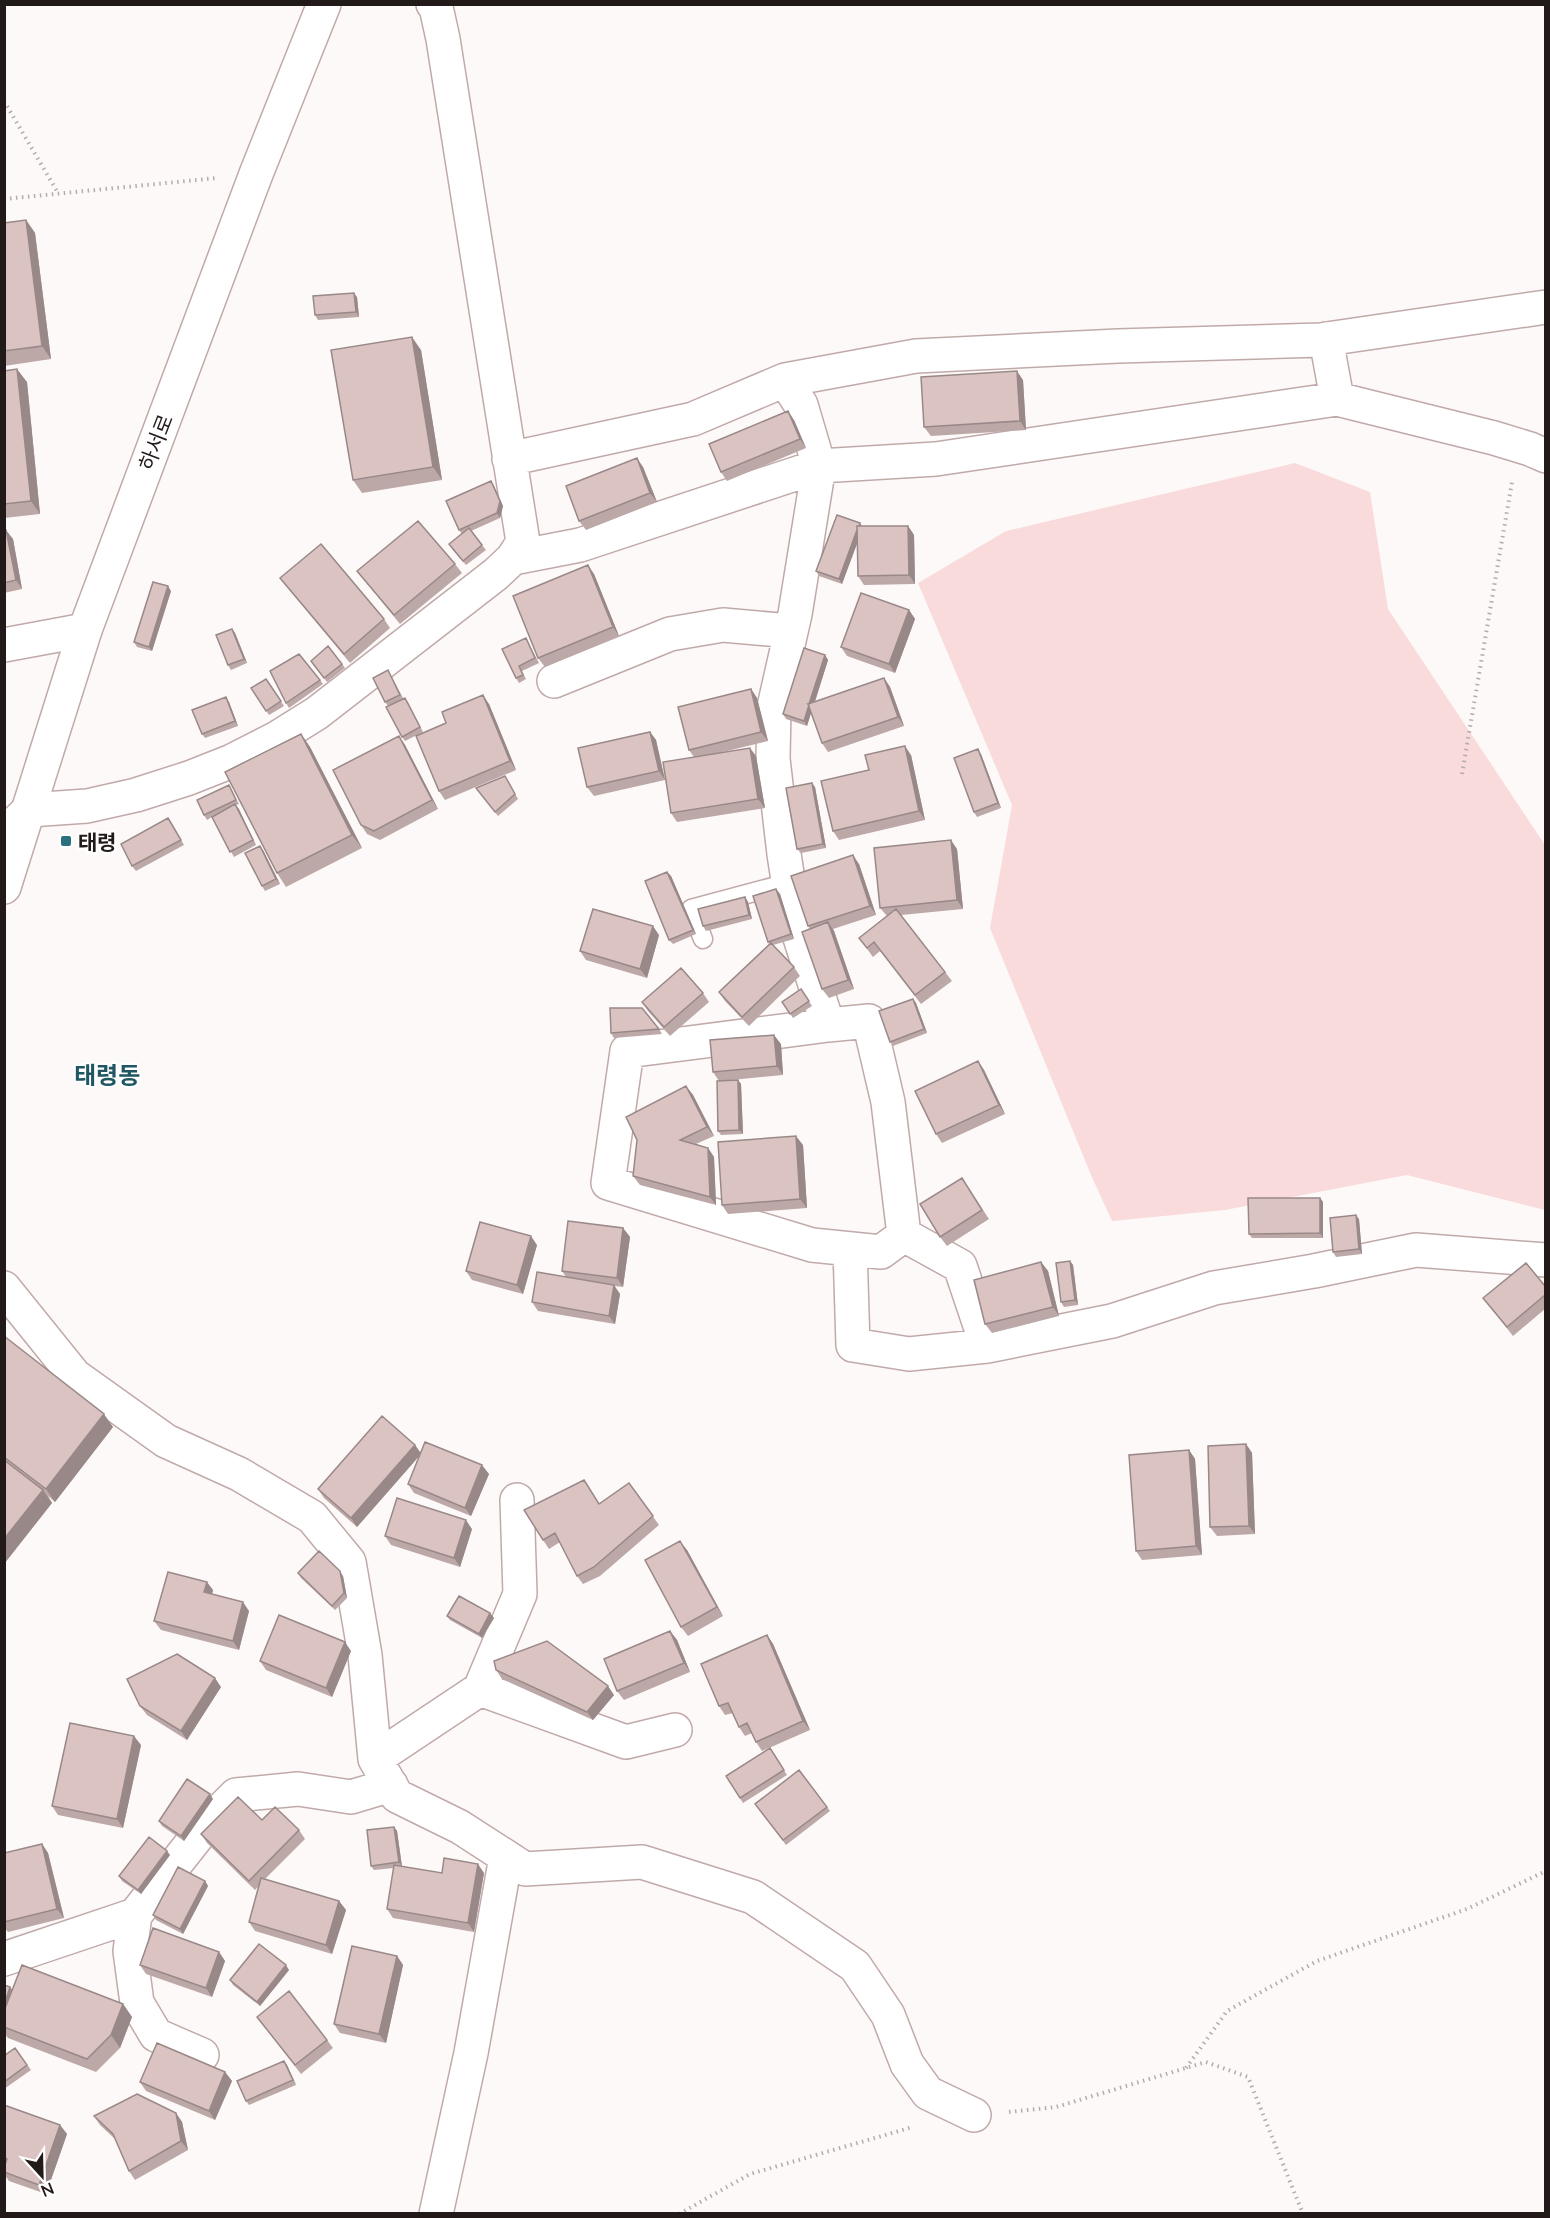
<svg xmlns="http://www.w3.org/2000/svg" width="1550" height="2218" viewBox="0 0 1550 2218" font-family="Lato,'Noto Sans KR',sans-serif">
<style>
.green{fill:#f8dbda}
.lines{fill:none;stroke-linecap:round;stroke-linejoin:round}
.lane-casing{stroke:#c0aaa9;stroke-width:21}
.street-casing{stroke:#c0aaa9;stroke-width:36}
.secondary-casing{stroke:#c0aaa9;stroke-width:36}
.path{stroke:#b2acac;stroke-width:4;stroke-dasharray:1.5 4.5;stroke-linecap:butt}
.lane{stroke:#fff;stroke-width:18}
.street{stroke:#fff;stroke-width:33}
.secondary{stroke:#fff;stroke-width:33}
.wall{fill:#bca8a7}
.shaded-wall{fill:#988}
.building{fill:#dbc3c2;stroke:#988;stroke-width:1.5}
.poi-dot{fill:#2b707f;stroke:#fff;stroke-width:2}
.labels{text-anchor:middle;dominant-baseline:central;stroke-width:4.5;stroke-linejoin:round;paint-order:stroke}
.street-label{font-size:21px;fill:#221919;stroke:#fff}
.poi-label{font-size:21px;font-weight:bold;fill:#221919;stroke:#fff;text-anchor:start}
.quarter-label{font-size:24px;font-weight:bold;fill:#205763;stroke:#fff}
</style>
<rect width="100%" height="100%" fill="#fef9f9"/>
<path class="green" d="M1295,463L1370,492L1388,609L1545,845V1210L1407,1175L1225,1210L1112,1221L1091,1175L990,928L1012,805L918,583L1006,531Z"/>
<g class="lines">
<g class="lane-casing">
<path id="lane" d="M703,939L691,909L788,883"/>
</g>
<g class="street-casing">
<path id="street" d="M1337,399L1494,438L1530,449L1546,456
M509,459L693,419L785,380L916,356L1118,346L1320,340L1546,307
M513,558L580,545L819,466L801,405L785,380
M4,645L85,630
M554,681L670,634L723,625L791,631
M9,829L29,810L87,806L136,795L189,778L232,761L277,738L317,713L496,574L513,558L523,542L443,39L436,7L433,4
M828,1025L627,1051L608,1183L812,1245L881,1252L904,1235
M904,1235L888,1102L869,1021L828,1025L794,919L784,854L773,759L774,707L795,614L819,466L936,459L1337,399L1326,339
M904,1235L960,1266L987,1346L1112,1321L1214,1288L1314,1271L1416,1250L1546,1260
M850,1249L853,1345L909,1354L987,1346
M4,1288L75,1376L166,1441L239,1474L312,1517L349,1562L365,1655L375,1759L397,1796L460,1827L525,1869L642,1862L753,1897L855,1966L888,2015L907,2064L928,2093L974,2115
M480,1689L520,1594L517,1500
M375,1759L480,1689L626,1742L675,1730
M4,1959L135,1915
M202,2055L156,2035L137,2003L130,1951L135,1915L207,1824L236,1795L298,1789L351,1797L391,1785
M436,2214L471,2053L506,1857"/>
</g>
<g class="secondary-casing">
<path id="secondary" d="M4,887L85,630L256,174L324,4"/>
</g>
<path class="path" d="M4,101L58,193
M4,199L217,178
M1462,774L1512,482
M1186,2068L1227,2011L1317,1961L1467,1909L1546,1871
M1009,2112L1056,2107L1206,2062L1248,2077L1303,2214
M679,2214L750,2174L913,2127"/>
<use href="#lane" class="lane"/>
<use href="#street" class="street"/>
<use href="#secondary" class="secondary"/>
</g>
<path class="wall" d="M26,220L35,233L51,359L4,366V223Z
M357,297L359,317L318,320L315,315Z
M421,350L442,480L362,493L353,480Z
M4,371L27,382L40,514L4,518Z
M1023,380L1026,430L931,436L924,427Z
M794,420L806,448L727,481L721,472Z
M643,467L657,502L586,530L579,521Z
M491,481L494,486L503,506L500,518L471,531L486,550L466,565L452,549L462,534L459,530Z
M862,526H908L914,535L915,584L864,585L858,576L857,542L842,584L819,576L816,571Z
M4,530L13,539L22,589L4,593Z
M455,564L462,573L400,624L357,571Z
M594,574L619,636L545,667L538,658Z
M280,578L384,619L390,628L350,663L287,587Z
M171,591L152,651L137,647L134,642Z
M909,610L915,619L895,673L847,656L841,647Z
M232,629L235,633L247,663L231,670L228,665Z
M526,638L539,663L522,671L526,679L519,683L516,678Z
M328,646L345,668L327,682L314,665Z
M825,655L828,660L815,702L884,678L890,687L904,726L828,752L822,743L811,712L807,726L786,719L783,714Z
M388,670L403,698H405L408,702L423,732L405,741L402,737L388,706L385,702Z
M266,679L284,706L269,715L251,688Z
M320,680L323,684L289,708L286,703Z
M751,689L757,698L768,741L723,752L756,756L765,808L677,822L671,813L694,757L689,750Z
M229,702L238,726L205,738L202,734Z
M489,704L516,770L445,800L439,791L446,723Z
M650,732L656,740L665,780L594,796L587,787Z
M301,734L310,747L362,848L286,887L277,873Z
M399,736L405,745L438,809L380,840L367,834L361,825Z
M981,754L1001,808L977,817L974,812Z
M911,755L925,820L839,840L833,831L869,770Z
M505,776L518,799L498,816L476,788Z
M229,785L239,804L236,805L256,845L234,857L212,817L207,820L204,815Z
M815,787L826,848L801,853L797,849Z
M168,818L184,845L136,871L132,866Z
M957,849L963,909L901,915L952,981L921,1004L880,951L873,957L859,938L887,916L880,908Z
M263,850L280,884L265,891L262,886Z
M859,864L876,915L833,929L834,931L854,989L829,998L822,989L810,929L808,926Z
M667,872L671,876L696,934L673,944L669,940Z
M776,889L780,894L794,939L773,945L794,967L800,976L749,1026L725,1001L719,992L769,944L768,942Z
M745,897L748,902L752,919L706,931L703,926Z
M659,935L647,978L586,960L580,951Z
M801,989L812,1006L793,1018L782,1002Z
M703,993L709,1002L670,1036L648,1011L642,1002Z
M913,999L916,1003L927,1033L893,1046L890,1042Z
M659,1029L662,1034L614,1038L611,1033Z
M781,1044L783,1075L722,1081L738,1080L741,1084L743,1134L721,1135L718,1131L719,1081L713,1072Z
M978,1061L984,1070L1005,1114L942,1143L936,1134Z
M686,1086L693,1095L714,1136L696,1144L708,1148L714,1157L716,1205L640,1185L633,1176Z
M803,1145L807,1208L728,1214L722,1205Z
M968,1187L989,1219L947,1246L940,1237Z
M1320,1198L1323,1202V1238H1252L1249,1234Z
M1359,1219L1362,1254L1336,1257L1333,1252Z
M623,1228L630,1237L623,1287L614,1286L620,1294L615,1324L538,1311L532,1302L566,1277L562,1271Z
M537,1245L523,1294L472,1280L466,1271Z
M1070,1261L1073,1265L1078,1305L1064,1307L1061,1302Z
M1041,1262L1048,1271L1059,1316L992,1333L985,1324Z
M1545,1286V1309L1513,1336L1483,1298Z
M4,1336L113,1427L55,1502L48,1496L52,1503L4,1564Z
M1246,1444L1252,1453L1255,1534L1217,1536L1210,1527Z
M415,1445L421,1453L489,1474L471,1516L414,1493L408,1484L420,1455L357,1527L324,1498L318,1489Z
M1189,1450L1195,1459L1202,1555L1142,1560L1136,1551Z
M629,1483L659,1525L600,1576L583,1584L577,1576L560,1542L549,1549L543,1540L600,1503Z
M472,1529L460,1567L391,1545L385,1536Z
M687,1550L723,1616L688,1636L681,1627Z
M298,1573L343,1576L347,1598L335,1610L301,1578Z
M213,1590L212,1594L249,1611L239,1650L161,1630L154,1621Z
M490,1613L494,1618L482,1638L450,1620L447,1616Z
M670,1631L677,1640L690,1672L624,1700L617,1691Z
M767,1635L773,1644L810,1730L762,1751L756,1742L752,1733L745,1736L739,1727L733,1713L725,1715L719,1706Z
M351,1651L332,1697L266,1670L260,1661Z
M496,1670L614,1695L593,1720L502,1679Z
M221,1687L187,1740L147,1715L140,1706Z
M141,1745L123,1828L58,1815L52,1806Z
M770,1748L787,1775L743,1803L726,1776Z
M799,1770L830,1811L786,1845L755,1804Z
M213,1799L184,1841L162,1826L159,1821Z
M262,1820L299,1830L305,1839L265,1879L339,1901L346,1910L332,1954L255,1931L249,1922L259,1886L255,1890L207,1843L201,1834Z
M394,1827L397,1831L402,1866L442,1873H484L474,1932L393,1918L387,1909L394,1868L374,1870L371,1866Z
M42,1844L48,1853L64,1918L8,1932L4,1927V1853Z
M170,1855L141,1894L122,1881L119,1876Z
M205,1881L208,1886L183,1934L156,1920L153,1915Z
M219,1952L225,1961L212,1997L146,1974L140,1965Z
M397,1956L403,1965L386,2043L340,2033L334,2024Z
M289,1970L260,2006L233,1985L230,1980Z
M4,1985L10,1987L13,1991L123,2004L132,2017L120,2048L96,2072L8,2038L4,2033Z
M257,2017L327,2040L333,2048L301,2074Z
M15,2048L31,2070L4,2089V2056Z
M284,2061L287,2065L296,2085L249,2105L246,2101Z
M225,2072L232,2081L215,2120L146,2091L140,2082Z
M4,2105L60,2125L67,2134L46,2194L9,2181L4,2174Z
M176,2113L182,2122L188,2150L135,2180L129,2171L115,2139L100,2125L94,2116Z"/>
<path class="shaded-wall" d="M26,220L35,233L51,359L42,346Z
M354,293L357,297L359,317L356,312Z
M412,337L421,350L442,480L433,467Z
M17,369L27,382L40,514L31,501Z
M1017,371L1023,380L1026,430L1020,421Z
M788,411L794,420L806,448L800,439Z
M637,458L643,467L657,502L650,493Z
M491,481L494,486L503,506L500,518L497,513Z
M860,523L863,528L842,584L839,579Z
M908,526L914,535L915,584L909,575Z
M6,530L13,539L22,589L16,580Z
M588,565L594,574L619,636L613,627Z
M168,586L171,591L152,651L149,647Z
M909,610L915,619L895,673L889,664Z
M232,629L235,633L247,663L244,659Z
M825,655L828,660L807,726L804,721Z
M884,678L890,687L904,726L898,717Z
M751,689L757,698L768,741L761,732Z
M483,695L489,704L516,770L510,761Z
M226,697L229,702L238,726L235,721Z
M650,732L656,740L665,780L659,771Z
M301,734L310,747L362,848L352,835Z
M399,736L405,745L438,809L432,800Z
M905,746L911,755L925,820L919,811Z
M750,748L756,756L765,808L758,799Z
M978,749L981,754L1001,808L998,803Z
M812,783L815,787L826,848L823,844Z
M235,804L239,809L256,845L253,840Z
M951,840L957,849L963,909L957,900Z
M260,846L263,850L280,884L276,879Z
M853,855L859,864L876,915L870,906Z
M667,872L671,876L696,934L693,930Z
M776,889L780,894L794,939L791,934Z
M745,897L748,902L752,919L749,915Z
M828,922L834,931L854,989L848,980Z
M653,926L659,935L647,978L640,969Z
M913,999L916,1003L927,1033L924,1029Z
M774,1035L781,1044L783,1075L777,1066Z
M978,1061L984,1070L1005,1114L999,1105Z
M738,1080L741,1084L743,1134L739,1130Z
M686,1086L693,1095L714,1136L707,1127Z
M796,1136L803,1145L807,1208L800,1199Z
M708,1148L714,1157L716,1205L710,1197Z
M1320,1198L1323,1202V1238L1320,1233Z
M1356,1215L1359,1219L1362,1254L1359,1249Z
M623,1228L630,1237L623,1287L617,1278Z
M531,1236L537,1245L523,1294L517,1285Z
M1070,1261L1073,1265L1078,1305L1075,1300Z
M1041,1262L1048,1271L1059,1316L1053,1307Z
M614,1285L620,1294L615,1324L609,1316Z
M104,1414L113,1427L55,1502L46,1489Z
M1246,1444L1252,1453L1255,1534L1249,1526Z
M415,1445L421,1454L357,1527L351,1518Z
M1189,1450L1195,1459L1202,1555L1196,1546Z
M482,1465L489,1474L471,1516L465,1508Z
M43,1490L52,1503L4,1564V1539Z
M466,1520L472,1529L460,1567L454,1558Z
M680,1541L687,1550L723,1616L717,1607Z
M340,1571L343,1576L347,1598L344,1593Z
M207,1582L213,1590L210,1601L204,1592Z
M243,1602L249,1611L239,1650L233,1641Z
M490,1613L494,1618L482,1638L479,1634Z
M670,1631L677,1640L690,1672L684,1663Z
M767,1635L773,1644L810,1730L803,1721Z
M345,1642L351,1651L332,1697L326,1688Z
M215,1678L221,1687L187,1740L181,1731Z
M608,1686L614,1695L593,1720L587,1712Z
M134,1736L141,1745L123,1828L117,1819Z
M210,1794L213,1799L184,1841L181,1836Z
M394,1827L397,1831L402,1867L399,1862Z
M42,1844L48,1853L64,1918L57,1909Z
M167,1851L170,1855L141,1894L138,1890Z
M478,1864L484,1873L474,1932L468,1923Z
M205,1881L208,1886L183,1934L180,1929Z
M339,1901L346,1910L332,1954L326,1945Z
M219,1952L225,1961L212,1997L206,1988Z
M397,1956L403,1965L386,2043L379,2034Z
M286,1965L289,1970L260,2006L257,2002Z
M10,1987L13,1991L4,2020V2005Z
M123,2004L132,2017L120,2048L111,2035Z
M284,2061L287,2065L296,2085L293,2080Z
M225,2072L232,2081L215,2120L209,2111Z
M176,2113L182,2122L188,2150L181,2141Z
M60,2125L67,2134L46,2194L39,2185Z"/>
<path class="building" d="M26,220L42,346L4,351V223Z
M354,293L356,312L315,315L313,296Z
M412,337L433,467L353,480L331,350Z
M17,369L31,501L4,504V371Z
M1017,371L1020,421L924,427L921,377Z
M788,411L800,439L721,472L709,444Z
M637,458L650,493L579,521L566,486Z
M491,481L500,501L497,513L459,530L446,501Z
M837,515L860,523L859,526H857V530L839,579L816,571Z
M418,521L455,564L394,615L357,571Z
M857,526H908L909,575L858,576Z
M469,528L482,545L463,561L449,544Z
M4,530H6L16,580L4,583Z
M321,544L384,619L344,654L280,578Z
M588,565L613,627L538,658L513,596Z
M153,582L168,586L149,647L134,642Z
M861,593L909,610L889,664L841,647Z
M232,629L244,659L228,665L216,635Z
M526,638L535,658L519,666L523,675L516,678L502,649Z
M328,646L342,664L324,678L311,661Z
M804,648L825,655L809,704H808L809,705L804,721L783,714Z
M299,654L320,680L286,703L270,671Z
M388,670L400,695L385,702L373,678Z
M884,678L898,717L822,743L808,704Z
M266,679L281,701L266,711L251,688Z
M751,689L761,732L689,750L678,707Z
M483,695L510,761L439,791L416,736L446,723L442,712Z
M226,697L235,721L202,734L192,710Z
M405,698L420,727L402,737L386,707Z
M650,732L659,771L587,787L578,748Z
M301,734L352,835L277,873L225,772Z
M399,736L432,800L374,831L361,825L333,770Z
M905,746L919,811L833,831L821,781L869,770L865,755Z
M750,748L758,799L671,813L663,762Z
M978,749L998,803L974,812L954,758Z
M505,776L515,794L495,812L476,788Z
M812,783L823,844L797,849L786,788Z
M229,785L236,800L204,815L197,800Z
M235,804L253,840L230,852L212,817Z
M168,818L181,840L132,866L121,844Z
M951,840L957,900L880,908L874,848Z
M260,846L276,879L262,886L245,853Z
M853,855L870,906L808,926L791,876Z
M667,872L693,930L669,940L645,881Z
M776,889L791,934L768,942L753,896Z
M745,897L749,915L703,926L698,909Z
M593,909L653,926L640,969L580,951Z
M896,909L945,972L915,995L874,942L867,948L859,938Z
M828,922L848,980L822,989L802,932Z
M771,943L794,967L742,1017L719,992Z
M681,968L703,993L664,1027L642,1002Z
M801,989L809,1001L790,1014L782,1002Z
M913,999L924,1029L890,1042L879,1011Z
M610,1008H642L659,1029L611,1033Z
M774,1035L777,1066L713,1072L710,1040Z
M978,1061L999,1105L936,1134L915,1091Z
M738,1080L739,1130L718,1131L717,1081Z
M686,1086L707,1127L680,1140L708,1148L710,1197L633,1176L637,1140L626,1117Z
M796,1136L800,1199L722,1205L718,1142Z
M962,1178L982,1210L940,1237L920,1204Z
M1248,1198H1320V1233L1249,1234Z
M1356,1215L1359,1249L1333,1252L1330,1218Z
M568,1221L623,1228L617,1278L562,1271Z
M480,1222L531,1236L517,1285L466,1271Z
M1070,1261L1075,1300L1061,1302L1056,1263Z
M1041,1262L1053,1307L985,1324L974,1280Z
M1526,1263L1545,1286V1295L1507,1327L1483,1298Z
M537,1272L614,1285L609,1316L532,1302Z
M4,1336L104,1414L46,1489L4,1457Z
M382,1416L415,1445L351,1518L318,1489Z
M425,1442L482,1465L465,1508L408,1484Z
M1246,1444L1249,1526L1210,1527L1208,1446Z
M1189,1450L1196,1546L1136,1551L1129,1455Z
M4,1460L43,1490L4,1539Z
M584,1480L599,1504L629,1483L653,1516L594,1567L577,1576L555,1533L543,1540L524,1510Z
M397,1498L466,1520L454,1558L385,1536Z
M680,1541L717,1607L681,1627L645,1560Z
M319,1551L340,1571L344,1593L332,1606L298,1573Z
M168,1572L207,1582L204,1592L243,1602L233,1641L154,1621Z
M459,1596L490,1613L479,1634L447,1616Z
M279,1615L345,1642L326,1688L260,1661Z
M670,1631L684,1663L617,1691L604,1659Z
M767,1635L803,1721L756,1742L747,1723L739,1727L728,1703L719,1706L701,1664Z
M547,1641L608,1686L587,1712L496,1670L494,1661Z
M177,1654L215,1678L181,1731L140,1706L127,1679Z
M70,1723L134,1736L117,1819L52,1806Z
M770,1748L784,1770L740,1798L726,1776Z
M799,1770L827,1807L783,1840L755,1804Z
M187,1779L210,1794L181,1836L159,1821Z
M238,1797L262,1820L275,1807L299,1830L249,1881L201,1834Z
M394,1827L399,1862L371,1866L367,1830Z
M149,1837L167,1851L138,1890L119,1876Z
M42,1844L57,1909L4,1922V1853Z
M444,1858L478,1864L468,1923L387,1909L394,1865L442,1873Z
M178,1867L205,1881L180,1929L153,1915Z
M261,1878L339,1901L326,1945L249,1922Z
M153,1928L219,1952L206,1988L140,1965Z
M259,1944L286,1965L257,2002L230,1980Z
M352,1946L397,1956L379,2034L334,2024Z
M22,1965L123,2004L111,2035L87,2059L4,2027V2011Z
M4,1985L10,1987L4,2005Z
M289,1991L327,2040L295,2065L257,2017Z
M157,2043L225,2072L209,2111L140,2082Z
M15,2048L27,2065L4,2082V2056Z
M284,2061L293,2080L246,2101L237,2081Z
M137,2094L176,2113L181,2141L129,2171L113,2134L94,2116Z
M4,2105L60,2125L39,2185L4,2172V2167L7,2159L4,2158Z"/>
<rect class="poi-dot" x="60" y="835" width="12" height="12" rx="3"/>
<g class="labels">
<g class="street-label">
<text transform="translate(155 442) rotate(-69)">하서로</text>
</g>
<g class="poi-label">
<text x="78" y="841">태령</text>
</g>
<g class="quarter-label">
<text x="107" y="1074">태령동</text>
</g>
</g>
<rect width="1550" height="2218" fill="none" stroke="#221919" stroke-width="12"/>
<g transform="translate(42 2176) rotate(158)" stroke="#ffffff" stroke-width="4.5" paint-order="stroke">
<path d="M0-4.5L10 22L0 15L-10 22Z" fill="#221919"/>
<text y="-9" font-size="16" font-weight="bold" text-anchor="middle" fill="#221919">N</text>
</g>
</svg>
